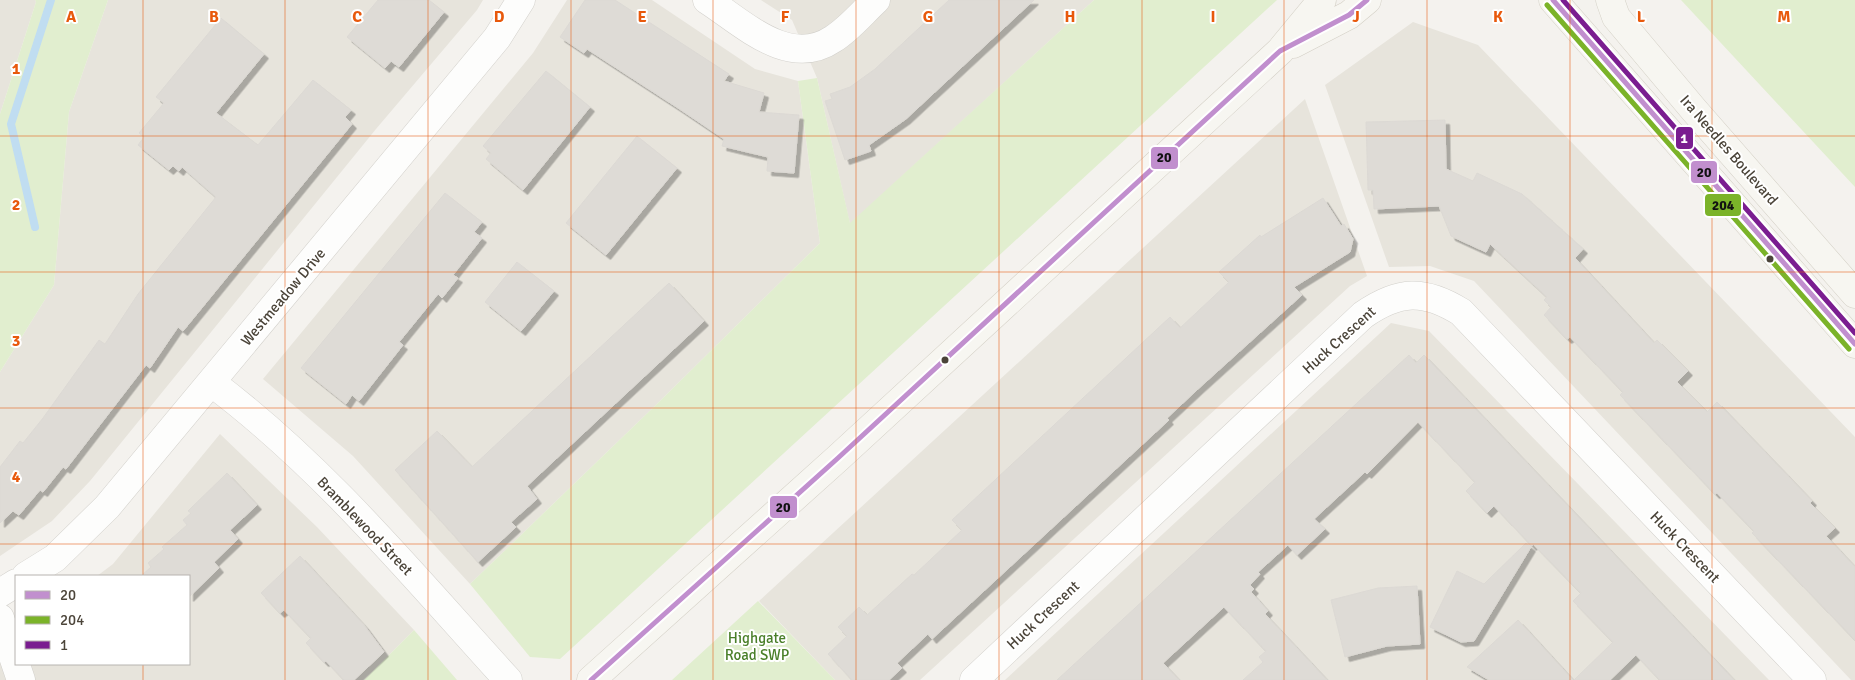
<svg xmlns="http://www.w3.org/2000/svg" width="1855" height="680" viewBox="0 0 1855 680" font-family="Signika,sans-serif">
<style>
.residential{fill:#e7e4dc}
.green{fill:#e1eecf}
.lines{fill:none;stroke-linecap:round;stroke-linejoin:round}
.stream{stroke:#c0ddf1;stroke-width:8}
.building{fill:#dedbd6;stroke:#dcd9d4;filter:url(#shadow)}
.street-casing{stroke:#d2d0cb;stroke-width:29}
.secondary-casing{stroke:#d3cfc5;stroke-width:29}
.street{stroke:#fdfdfc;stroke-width:28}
.secondary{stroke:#f7f6f1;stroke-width:28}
.bus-1-casing{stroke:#fff;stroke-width:9}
.bus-2-casing{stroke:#fff;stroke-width:9}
.bus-3-casing{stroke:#fff;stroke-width:9}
.bus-1{stroke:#c18fce;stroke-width:5}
.bus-2{stroke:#7bb329;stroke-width:5}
.bus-3{stroke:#7a1d90;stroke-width:5}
.grid{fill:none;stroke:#e8590c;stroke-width:1;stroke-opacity:0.55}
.bus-dot{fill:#4b4439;stroke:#fff;stroke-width:2}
.labels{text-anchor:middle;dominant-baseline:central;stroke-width:4;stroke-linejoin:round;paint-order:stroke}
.street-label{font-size:15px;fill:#4b4439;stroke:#fff}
.park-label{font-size:15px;fill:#4a7f2a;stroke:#fff}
.grid-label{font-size:16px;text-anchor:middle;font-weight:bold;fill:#e8590c;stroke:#fff;stroke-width:4;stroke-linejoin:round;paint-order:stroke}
.line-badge{stroke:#fff;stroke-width:2}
.badge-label{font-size:14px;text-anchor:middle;font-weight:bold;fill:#fff}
.pale-badge-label{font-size:14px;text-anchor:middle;font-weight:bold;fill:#111}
</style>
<defs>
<filter id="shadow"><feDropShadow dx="4.5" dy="4.5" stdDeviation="0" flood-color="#0004"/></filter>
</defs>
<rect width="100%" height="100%" fill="#f4f2ee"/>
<path class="residential" d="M0,0H35L36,2L0,114Z
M108,0H483L477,10L376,129L90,481L52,521L0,556V372L54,285L69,112Z
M567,0H652L755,69L798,81L820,243L661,400L470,584L353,456L263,379L533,53Z
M761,0H1094L850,224L817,78L792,20Z
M1413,22L1478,45L1855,437V680H1851L1474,281L1430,266L1389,267L1325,85Z
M1305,99L1367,276L1350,286L920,680H835L759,601Z
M1391,323L1429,331L1769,680H1005Z
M220,434L317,527L414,630L364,680H0V635L16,664H189V576H97L113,564Z"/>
<path class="green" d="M35,0H108L69,112L54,285L0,372V114L36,2Z
M1094,0H1277L560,659L530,657L470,584L661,400L820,243L798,81L817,78L850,223Z
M1681,0H1855V187Z
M758,601L835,680H672Z
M414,630L457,680H364Z"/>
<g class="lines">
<path class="stream" d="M35,227L11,124L51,0"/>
</g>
<path class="building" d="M378,0H429L444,12L399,67L391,61L385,68L347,37Z
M585,0H615L729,74L724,81L764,93L759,112L799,115L794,173L767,171L768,157L722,146L724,139L678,108L587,49L584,53L560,37Z
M949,0H1034L906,119L869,145L871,151L845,160L825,101L832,99L830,94L850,87L875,69Z
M221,18L264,54L216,113L258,145L313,80L351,110L345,117L352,124L183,331L178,327L150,368L146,365L66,469L63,467L43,492L40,490L19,515L13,511L0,523V467L20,441L23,443L43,418L99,340L105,344L138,294L216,197L182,167L179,171L173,166L169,170L138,145L144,137L139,133L164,103L156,97Z
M546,71L590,107L523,190L486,159L491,153L483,146Z
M1445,120L1446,169L1473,181L1477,173L1522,194L1583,249L1575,258L1654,343L1657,340L1688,371L1677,382L1707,412L1717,402L1812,501L1810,503L1835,528L1826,536L1855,567V640L1752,533L1754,531L1717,493L1715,494L1620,395L1623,392L1570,337L1567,339L1544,315L1551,307L1544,300L1547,297L1490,244L1486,252L1451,236L1439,206L1374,209L1373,190H1368L1366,122Z
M637,136L677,168L606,255L566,223Z
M445,193L482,222L474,232L482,238L453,275L458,278L442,298L438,294L399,342L403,345L359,401L352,395L346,404L301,368Z
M1323,198L1341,226L1344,224L1353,239L1350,252L1294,287L1302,295L1198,389L1167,418L1169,420L932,639L928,634L897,663L902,668L889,680H852L828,654L847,636L838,627L859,607L867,615L912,574L914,575L962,530L952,520L1170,317L1180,328L1229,282L1219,272L1260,235L1261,237Z
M517,262L554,291L521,331L485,302Z
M669,283L704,321L527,486L537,499L511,522L516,527L478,562L395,470L437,431L472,467Z
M1409,355L1416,363L1424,355L1734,680H1660L1636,655L1610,680H1574L1613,642L1573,601L1581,593L1533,544L1532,546L1494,506L1487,513L1466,491L1475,482L1418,422L1367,474L1365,472L1314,519L1325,529L1297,555L1288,545L1258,572L1260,574L1250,585L1254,589L1251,592L1268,611L1265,614L1327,680H1243L1263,662L1259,657L1266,651L1224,607L1163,663L1179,680H1057Z
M227,473L257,505L230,530L238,539L214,562L219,568L189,597V576H141L151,567L148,563L164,549L162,547L187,525L183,520L191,513L188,511Z
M1526,543L1531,547L1474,641L1461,642L1430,627L1457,571L1484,584Z
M300,556L364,625L384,652L354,680H344L326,661L324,662L306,643L311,638L284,610L280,613L261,593Z
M1417,586L1420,644L1387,646L1345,657L1331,600L1378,588Z
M1518,620L1573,680H1489L1467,667Z"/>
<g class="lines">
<g class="street-casing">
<path id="street" d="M707,0C743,23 789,69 833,39C849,29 862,13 876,0
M212,383C324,467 414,577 508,680
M26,576L55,558L107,507L497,38L521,0
M0,593L16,583
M0,618L21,680
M974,680L1363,315C1399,290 1424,289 1461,312L1812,680"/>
</g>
<g class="secondary-casing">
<path id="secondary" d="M1553,0L1855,344
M1610,0L1616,17L1694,110L1855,294
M1293,44L1349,15L1367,0
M591,680L838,458L1280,51L1322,0"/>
</g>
<use href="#street" class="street"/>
<use href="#secondary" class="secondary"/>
<g class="bus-1-casing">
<path id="bus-1" d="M1553,0L1855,344
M591,680L838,458L1280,51L1349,15L1367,0"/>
</g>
<g class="bus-2-casing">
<path id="bus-2" d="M1547,5L1849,349"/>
</g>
<g class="bus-3-casing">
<path id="bus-3" d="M1563,0L1855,333"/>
</g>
<use href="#bus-1" class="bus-1"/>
<use href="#bus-2" class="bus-2"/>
<use href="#bus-3" class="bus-3"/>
</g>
<path class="grid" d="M143,0V576M285,0V680M428,0V680M571,0V680M713,0V680M856,0V680M999,0V680M1142,0V680M1284,0V680M1427,0V680M1570,0V680M1712,0V680M0,136H1855M0,272H1855M0,408H1855M0,544H1855M143,664V680"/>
<g class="bus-dot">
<circle cx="1770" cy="259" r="4.5"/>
<circle cx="945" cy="360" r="4.5"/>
</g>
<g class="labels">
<g class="street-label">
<text transform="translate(1729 150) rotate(49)">Ira Needles Boulevard</text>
<text transform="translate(283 297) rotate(-50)">Westmeadow Drive</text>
<text transform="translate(1339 340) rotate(-42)">Huck Crescent</text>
<text transform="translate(365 526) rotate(46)">Bramblewood Street</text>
<text transform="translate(1685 547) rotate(46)">Huck Crescent</text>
<text transform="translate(1043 615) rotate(-43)">Huck Crescent</text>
</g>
<g class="park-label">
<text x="757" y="638">Highgate<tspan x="757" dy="17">Road SWP</tspan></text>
</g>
</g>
<g class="grid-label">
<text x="71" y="22">A</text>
<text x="214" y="22">B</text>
<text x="357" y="22">C</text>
<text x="499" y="22">D</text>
<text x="642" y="22">E</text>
<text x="785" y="22">F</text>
<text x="928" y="22">G</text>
<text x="1070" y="22">H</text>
<text x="1213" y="22">I</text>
<text x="1356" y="22">J</text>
<text x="1498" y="22">K</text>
<text x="1641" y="22">L</text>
<text x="1784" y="22">M</text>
<text x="16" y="74">1</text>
<text x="16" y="210">2</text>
<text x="16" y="346">3</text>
<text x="16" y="482">4</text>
</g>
<g class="line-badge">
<rect x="1675" y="126" width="19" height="24" rx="5" fill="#7a1d90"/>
<rect x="1150" y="146" width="29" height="24" rx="5" fill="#c18fce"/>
<rect x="1690" y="160" width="28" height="24" rx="5" fill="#c18fce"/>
<rect x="1704" y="193" width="38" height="24" rx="5" fill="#7bb329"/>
<rect x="769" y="495" width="29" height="24" rx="5" fill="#c18fce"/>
</g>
<g class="badge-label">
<text x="1684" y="143">1</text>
</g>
<g class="pale-badge-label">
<text x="1164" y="162">20</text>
<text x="1704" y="177">20</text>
<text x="1723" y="210">204</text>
<text x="783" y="512">20</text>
</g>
<rect x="15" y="575" width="175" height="90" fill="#ffffff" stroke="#b7b4b0"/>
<rect x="25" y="591" width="25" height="8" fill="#c18fce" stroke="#b7b4b0"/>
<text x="60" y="600" font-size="15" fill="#4b4439">20</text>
<rect x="25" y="616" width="25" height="8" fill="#7bb329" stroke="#b7b4b0"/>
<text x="60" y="625" font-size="15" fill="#4b4439">204</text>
<rect x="25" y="641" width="25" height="8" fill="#7a1d90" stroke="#b7b4b0"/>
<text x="60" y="650" font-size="15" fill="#4b4439">1</text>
</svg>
